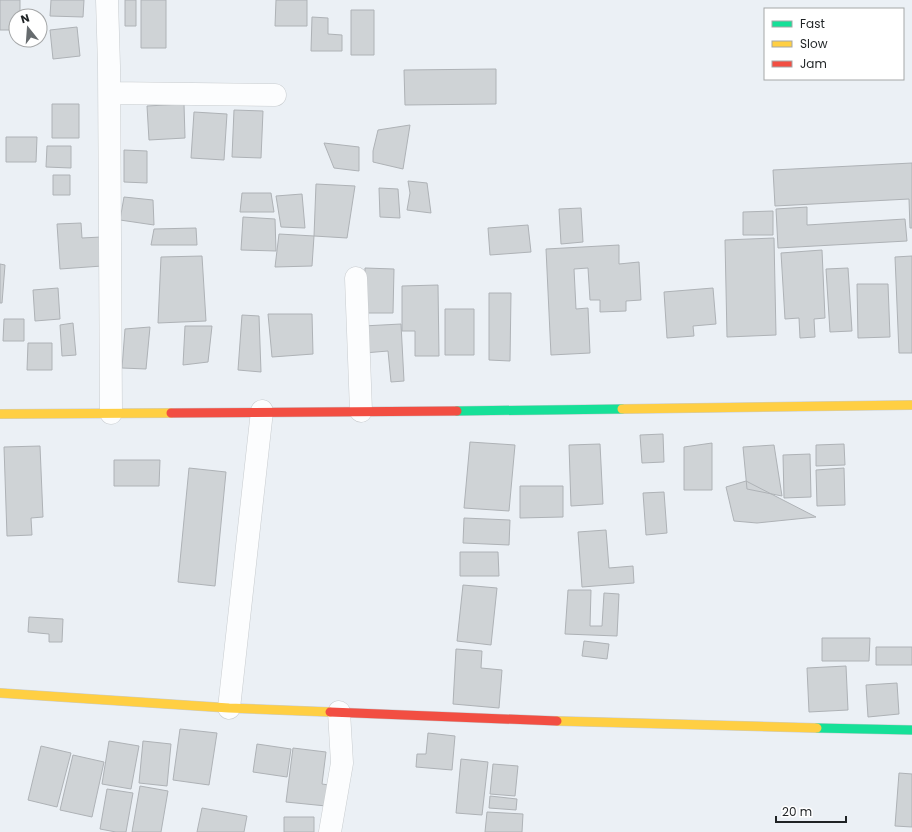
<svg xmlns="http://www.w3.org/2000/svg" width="912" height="832" viewBox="0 0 912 832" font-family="Poppins,sans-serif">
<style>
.building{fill:#cfd3d6;stroke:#aeb2b6}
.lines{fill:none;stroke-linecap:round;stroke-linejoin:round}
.street-casing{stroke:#c8cccf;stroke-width:23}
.fast-casing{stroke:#c8cccf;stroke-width:10}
.slow-casing{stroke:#c8cccf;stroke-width:10}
.jam-casing{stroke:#c8cccf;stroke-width:10}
.street{stroke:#fcfdfe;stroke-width:22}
.fast{stroke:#16e098;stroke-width:9}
.slow{stroke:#ffcf43;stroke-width:9}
.jam{stroke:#f24e42;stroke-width:9}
</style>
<rect width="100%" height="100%" fill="#ebf0f5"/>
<path class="building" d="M0,0H20V16H16V30H0Z
M51,0H84L83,17L50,16Z
M125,0H136V26H125Z
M141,0H166V48H141Z
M276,0H307V26H275Z
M351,10H374V55H351Z
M312,17L328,18V34L342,35V51H311Z
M77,27L80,56L53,59L50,30Z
M496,69V104L405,105L404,70Z
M52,104H79V138H52Z
M184,104L185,138L149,140L147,106Z
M234,110L263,111L261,158L232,157Z
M194,112L227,114L224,160L191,158Z
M410,125L403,169L373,162V151L378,130Z
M6,137H37L36,162H6Z
M324,143L359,147V171L334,168Z
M47,146H71V168L46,167Z
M124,150L147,151V183L124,182Z
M912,163V228H910L909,199L775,206L773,170Z
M53,175H70V195H53Z
M408,181L427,183L431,213L407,210L410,193Z
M316,184L355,186L347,238L314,236Z
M379,188L398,189L400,218L380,217Z
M242,193H271L274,212H240Z
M302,194L305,228L281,227L276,196Z
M124,197L153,200L154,225L120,220Z
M807,207V225L905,219L907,241L778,248L776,209Z
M581,208L583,242L561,244L559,209Z
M773,211V235H743V212Z
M243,217L275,219L276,251L241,250Z
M81,223L82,238L101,237L102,266L60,269L57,224Z
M528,225L531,252L490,255L488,228Z
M196,228L197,245H151L154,229Z
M279,234L314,236L312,266L275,267Z
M774,238L776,335L727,337L725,240Z
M619,245V264L639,262L641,300L626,301V311L600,312V300H590L588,268L574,269L576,309L588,308L590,353L551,355L546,249Z
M822,250L825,318L814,319L815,337L800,338L799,318L785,319L781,253Z
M202,256L206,321L158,323L161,257Z
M912,256V353H899L895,257Z
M0,264L5,265L2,303H0Z
M365,268L394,269L393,313H364Z
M848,268L852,331L830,332L826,269Z
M857,284H888L890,337L858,338Z
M438,285L439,356H415V331H402V286Z
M58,288L60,319L35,321L33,290Z
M713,288L716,324L693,326L694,336L667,338L664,292Z
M489,293H511L510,361L489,360Z
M445,309H474V355H445Z
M268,314H312L313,354L272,357Z
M242,315L259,316L261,372L238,370Z
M4,319H24V341H3Z
M73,323L76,355L62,356L60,325Z
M401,324L404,381L391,382L388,351L364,353L363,326Z
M185,326H212L208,362L183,365Z
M150,327L146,369L122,368L125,329Z
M28,343H52V370H27Z
M663,434L664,462L642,463L640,435Z
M470,442L515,445L509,511L464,508Z
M712,443V490H684V447Z
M600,444L603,504L571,506L569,445Z
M844,444L845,465L816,466V445Z
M774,445L782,496L747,489L743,447Z
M40,446L43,517L31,518L32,535L7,536L4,447Z
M810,454L811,497L784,498L783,455Z
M114,460H160L159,486H114Z
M189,468L226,472L215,586L178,582Z
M844,468L845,505L817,506L816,470Z
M746,481L816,517L757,523L734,521L726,487Z
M520,486H563V517L520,518Z
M664,492L667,533L646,535L643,493Z
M464,518L510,520L509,545L463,543Z
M606,530L609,568L633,566L634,583L582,587L578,532Z
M460,552H498L499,576H460Z
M463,585L497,588L491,645L457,641Z
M568,590H591L590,626H602L604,593L619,594L617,636L565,634Z
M29,617L63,619L62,642H49V634L28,632Z
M822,638H870L869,661H822Z
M584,641L609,644L607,659L582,656Z
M876,647H912V665H876Z
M456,649L482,651L481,668L502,670L499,708L453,704Z
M846,666L848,710L809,712L807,668Z
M897,683L899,714L868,717L866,685Z
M180,729L217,733L209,785L173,780Z
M428,733L455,736L452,770L416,767L417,754H426Z
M109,741L139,746L131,789L102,784Z
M143,741L171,744L167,786L139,783Z
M257,744L291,749L287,777L253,772Z
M41,746L71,753L57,807L28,800Z
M293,748L326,752L322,784L329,785L326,806L286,802Z
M73,755L104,762L92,817L60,810Z
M461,759L488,762L482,815L456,813Z
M493,764L518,766L515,796L490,794Z
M899,773L912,774V827L895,826Z
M140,786L168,791L161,832H132Z
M107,789L133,793L126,832H116L100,829Z
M490,796L517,799L516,810L489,808Z
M202,808L247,816L244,832H197Z
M487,812L523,814L522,832H485Z
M284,817H314V832H284Z"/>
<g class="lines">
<g class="street-casing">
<path id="street" d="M107,0L109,66L111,413
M110,93L275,95
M356,278L361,411
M229,708L262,411
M330,832L342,763L339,712"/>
</g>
<g class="fast-casing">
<path id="fast" d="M457,411L622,409
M817,728L912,730"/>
</g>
<g class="slow-casing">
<path id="slow" d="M622,409L912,405
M0,414L171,413
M0,693L229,708L330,712
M557,721L817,728"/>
</g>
<g class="jam-casing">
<path id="jam" d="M171,413L457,411
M330,712L557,721"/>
</g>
<use href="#street" class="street"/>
<use href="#fast" class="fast"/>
<use href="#slow" class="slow"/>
<use href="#jam" class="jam"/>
</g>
<rect x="764" y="8" width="140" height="72" fill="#ffffff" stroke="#a5a7a8"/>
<rect x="772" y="21" width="20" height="6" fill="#16e098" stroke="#a5a7a8"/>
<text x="800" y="28" font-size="12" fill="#1f2325">Fast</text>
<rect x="772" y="41" width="20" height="6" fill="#ffcf43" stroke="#a5a7a8"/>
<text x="800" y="48" font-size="12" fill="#1f2325">Slow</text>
<rect x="772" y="61" width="20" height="6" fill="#f24e42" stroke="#a5a7a8"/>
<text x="800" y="68" font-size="12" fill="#1f2325">Jam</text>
<g transform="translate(28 28) rotate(343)"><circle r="19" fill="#ffffff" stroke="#a5a7a8"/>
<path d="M0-3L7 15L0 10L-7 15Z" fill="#666b6e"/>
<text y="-6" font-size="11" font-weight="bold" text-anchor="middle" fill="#1f2325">N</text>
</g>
<path d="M776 816v6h70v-6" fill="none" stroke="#1f2325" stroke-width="2"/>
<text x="782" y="816" font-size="12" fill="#1f2325" stroke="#ffffff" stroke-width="3" paint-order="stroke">20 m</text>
</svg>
